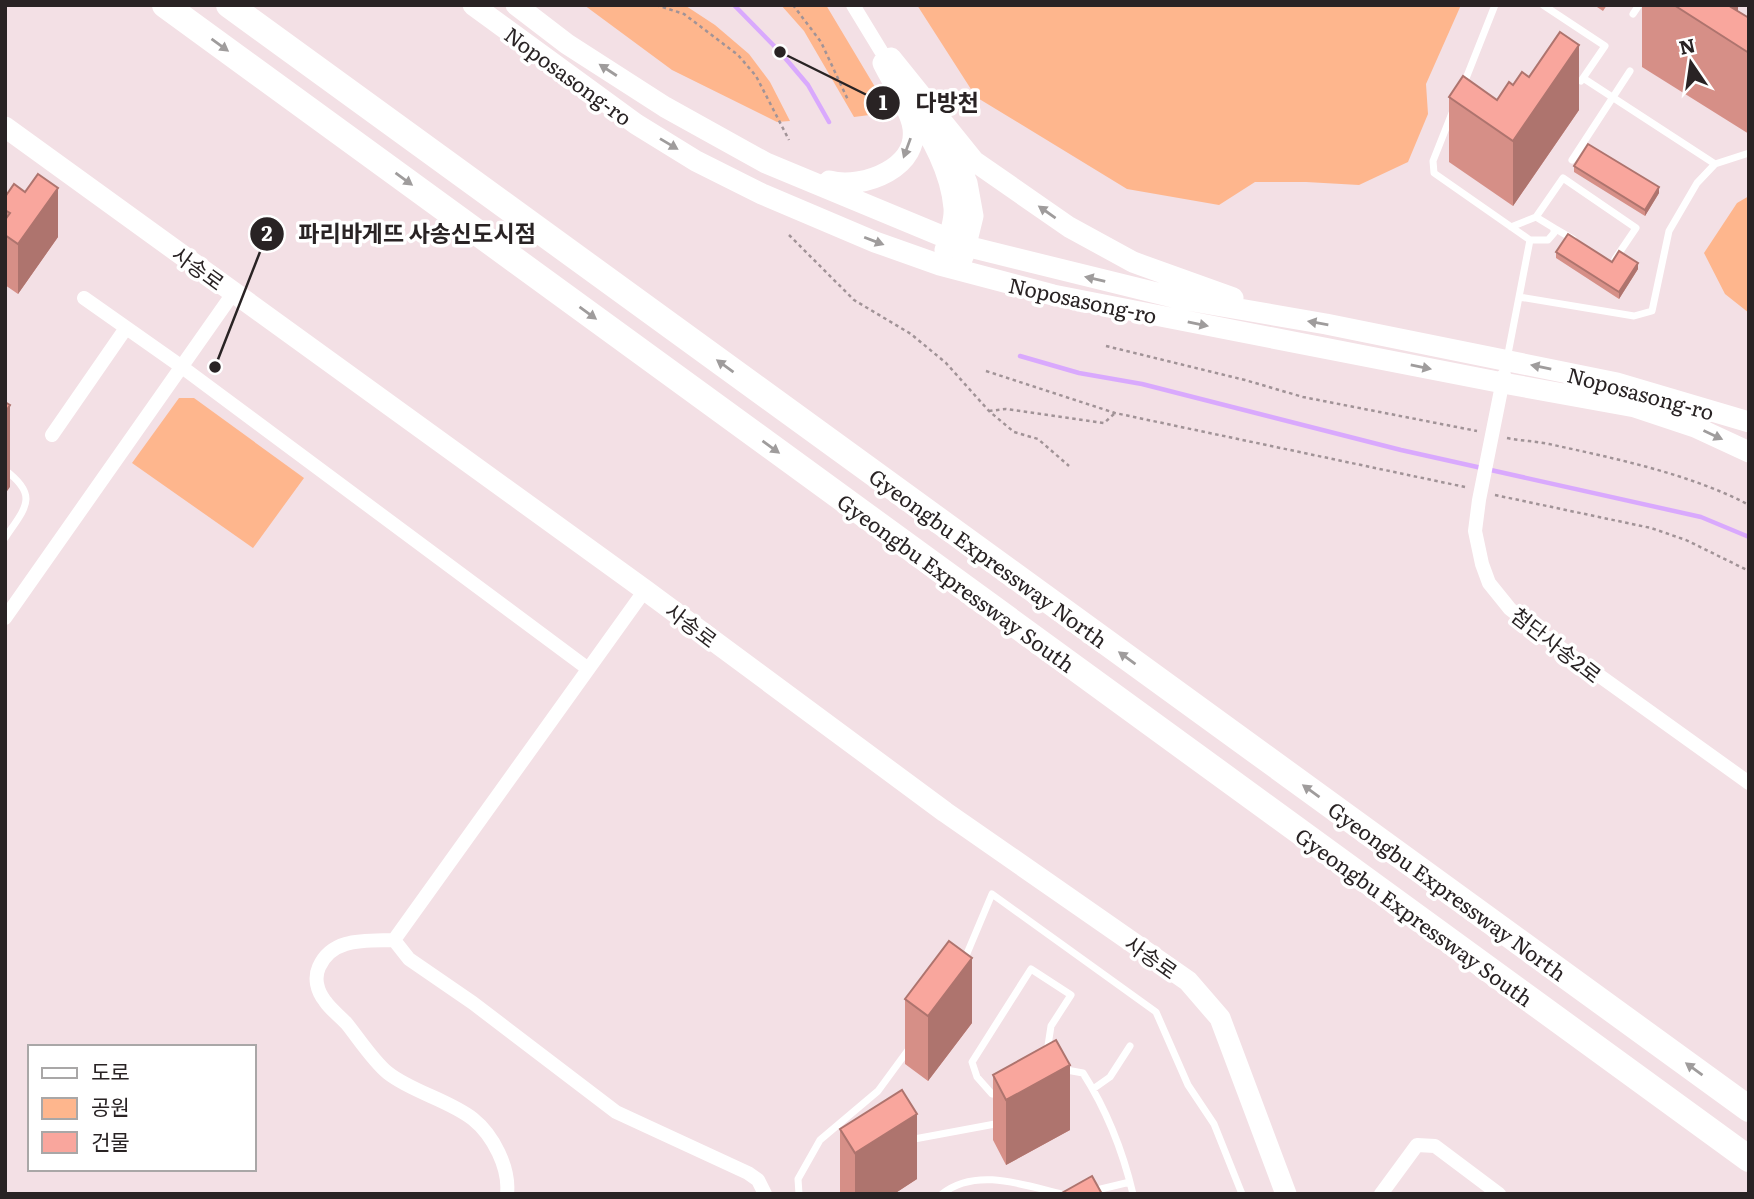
<svg xmlns="http://www.w3.org/2000/svg" width="1754" height="1199" viewBox="0 0 1754 1199" font-family="Literata,'Noto Sans KR',serif">
<style>
.green{fill:#feb68d}
.lines{fill:none;stroke-linecap:round;stroke-linejoin:round}
.stream{stroke:#d9a9fd;stroke-width:4.5}
.path{stroke:#a19397;stroke-width:2.5;stroke-dasharray:3.5 3.5;stroke-linecap:butt}
.service{stroke:#fff;stroke-width:7}
.minor{stroke:#fff;stroke-width:14}
.secondary{stroke:#fff;stroke-width:21}
.motorway{stroke:#fff;stroke-width:26}
.wall{fill:#d68f87}
.shaded-wall{fill:#ae746e}
.building{fill:#f9a69d;stroke:#ae746e;stroke-width:2}
.oneway{fill:#9f9c9c}
.labels{text-anchor:middle;dominant-baseline:central;stroke-width:7;stroke-linejoin:round;paint-order:stroke}
.street-label{font-size:21px;fill:#292324;stroke:#fff}
.leader{fill:none;stroke:#292324;stroke-width:2.5}
.callout-dot{fill:#292324;stroke:#fff;stroke-width:2.5}
.mark-label{font-size:21px;text-anchor:middle;font-weight:bold;fill:#fff}
.callout-label{font-size:23px;text-anchor:middle;font-weight:bold;fill:#292324;stroke:#fff;stroke-width:7;stroke-linejoin:round;paint-order:stroke}
</style>
<rect width="100%" height="100%" fill="#f3e0e5"/>
<path class="green" d="M584,5L686,6L715,25L749,54L770,82L790,121L777,122L672,70Z
M781,5H826L875,87L885,113L854,117L804,31Z
M917,5H1461L1426,84L1428,114L1408,162L1359,185L1306,182H1255L1219,205L1127,189L976,97Z
M1749,196V313L1725,294L1704,253L1737,203Z
M179,398H194L304,478L253,548L132,463Z"/>
<g class="lines">
<path class="stream" d="M734,5L780,52L808,85L829,122
M1020,356L1079,373L1142,384L1401,450L1701,517L1749,537"/>
<path class="path" d="M656,5L684,14L738,55L756,76L789,140
M793,5L821,42L848,100
M789,235L854,300L911,334L946,363L989,411L1014,432L1038,439L1069,466
M1106,346L1245,380L1303,397L1477,431
M986,371L1115,413L1465,487
M989,411L1006,409L1104,423L1114,414
M1507,438C1521,441 1535,441 1549,444C1613,458 1691,474 1749,505
M1495,495L1651,528L1686,540L1749,571"/>
<path class="service" d="M1543,5L1605,46L1581,81
M1633,14L1639,5
M1583,78L1715,164
M1463,86L1495,5
M1452,113L1433,161L1434,173L1530,240L1507,359
M1572,160L1630,71
M1536,217L1563,178L1636,228L1615,259
M1511,227L1536,217L1554,228V233L1548,240H1530
M1554,228L1573,239
M1519,297L1634,316L1652,311L1669,231L1697,183L1715,164L1749,153
M5,470C40,496 25,508 5,538
M963,963L992,894L1156,1012L1188,1085L1214,1124L1242,1194
M1061,1069L1083,1073C1106,1109 1123,1152 1133,1194
M1093,1089L1110,1077L1130,1046
M1002,1095L992,1094L977,1077L972,1062L1031,969L1071,995L1051,1026L1047,1052
M909,1140L995,1124L998,1120
M799,1194L798,1179L820,1140L878,1091L911,1046
M942,1194C976,1167 1024,1185 1061,1194
M1080,1194L1130,1182"/>
<path class="minor" d="M853,5L881,51
M84,298L182,367L587,668
M1504,375L1479,500L1475,531L1482,564L1489,583L1510,609L1551,641L1749,783
M52,435L126,328
M5,618L234,292
M394,940L409,959L473,1003L616,1112L748,1173L758,1180L765,1194
M507,1194C510,1168 493,1135 473,1119C449,1100 412,1092 388,1073C374,1062 359,1039 347,1024C340,1016 331,1010 325,1001C317,991 314,978 319,967C332,937 366,941 394,940L645,590
M1381,1194L1417,1145L1435,1146L1499,1194"/>
<path class="secondary" d="M473,5L636,124L696,161L762,194L875,242L940,265L1053,295L1503,383L1635,407L1695,427L1749,452
M516,5L567,44L665,107L766,163L966,246L1181,299L1326,324L1617,383L1749,422
M891,58L974,161L1069,227L1133,262L1233,298
M912,107C931,137 951,171 954,208C955,221 949,238 945,250
M5,127L645,590L945,812L1188,981L1220,1018L1286,1194
M951,144L967,183L973,216L963,257
M829,181C863,190 923,167 912,123C907,104 892,81 883,63"/>
<path class="motorway" d="M165,5L1749,1159
M229,5L1749,1109"/>
</g>
<path class="wall" d="M1594,5H1607L1603,11Z
M1642,5H1738V11L1749,18V134L1642,67Z
M1529,77L1579,110L1513,206L1449,162V97L1497,100L1513,85Z
M1574,166L1659,193L1645,216L1574,172Z
M5,197L58,237L18,294L5,285Z
M1556,252L1612,262L1638,269L1619,299L1556,258Z
M905,999L972,1023L928,1081L905,1064Z
M993,1075L1070,1130L1006,1165L993,1140Z
M840,1129L917,1179L894,1194H840Z"/>
<path class="shaded-wall" d="M1733,5H1738V46L1731,7Z
M1579,45V110L1513,206V141Z
M1659,187V193L1645,216V210Z
M58,188V237L18,294V244Z
M1638,263V269L1619,299V292Z
M10,405V487L5,494V413Z
M972,958V1023L928,1081V1016Z
M1070,1065V1130L1006,1165V1100Z
M917,1114V1179L894,1194H855V1153Z"/>
<path class="building" d="M1674,5H1733L1731,7L1749,18V53Z
M1560,32L1579,45L1513,141L1449,97L1463,76L1497,100L1509,82L1513,85L1522,72L1529,77Z
M1588,144L1659,187L1645,210L1574,166Z
M38,174L58,188L18,244L5,235V220L10,213L5,210V197L14,184L25,192Z
M1568,234L1612,262L1619,251L1638,263L1619,292L1556,252Z
M5,402L10,405L5,413Z
M949,941L972,958L928,1016L905,999Z
M1056,1040L1070,1065L1006,1100L993,1075Z
M902,1090L917,1114L855,1153L840,1129Z
M1092,1176L1102,1194H1060Z"/>
<defs><path id="oneway-solid" d="M-6-.8H1V-3.2L6.5 0L1 3.2V.8H-6Z" transform="scale(1.75)"/></defs>
<g class="oneway">
<use href="#oneway-solid" transform="translate(220 45) rotate(36)"/>
<use href="#oneway-solid" transform="translate(608 70) rotate(-147)"/>
<use href="#oneway-solid" transform="translate(669 144) rotate(31)"/>
<use href="#oneway-solid" transform="translate(907 148) rotate(110)"/>
<use href="#oneway-solid" transform="translate(404 179) rotate(36)"/>
<use href="#oneway-solid" transform="translate(1047 212) rotate(-145)"/>
<use href="#oneway-solid" transform="translate(874 241) rotate(21)"/>
<use href="#oneway-solid" transform="translate(1095 279) rotate(-167)"/>
<use href="#oneway-solid" transform="translate(588 313) rotate(36)"/>
<use href="#oneway-solid" transform="translate(1318 323) rotate(-170)"/>
<use href="#oneway-solid" transform="translate(1198 324) rotate(12)"/>
<use href="#oneway-solid" transform="translate(725 366) rotate(-144)"/>
<use href="#oneway-solid" transform="translate(1421 367) rotate(12)"/>
<use href="#oneway-solid" transform="translate(1541 367) rotate(-168)"/>
<use href="#oneway-solid" transform="translate(1713 435) rotate(25)"/>
<use href="#oneway-solid" transform="translate(771 447) rotate(36)"/>
<use href="#oneway-solid" transform="translate(1127 658) rotate(-144)"/>
<use href="#oneway-solid" transform="translate(1311 791) rotate(-144)"/>
<use href="#oneway-solid" transform="translate(1694 1069) rotate(-144)"/>
</g>
<g class="labels">
<g class="street-label">
<text transform="translate(569 75) rotate(36)">Noposasong-ro</text>
<text transform="translate(199 267) rotate(36)">사송로</text>
<text transform="translate(1083 299) rotate(12)">Noposasong-ro</text>
<text transform="translate(1641 392) rotate(15)">Noposasong-ro</text>
<text transform="translate(989 557) rotate(36)">Gyeongbu Expressway North</text>
<text transform="translate(957 582) rotate(36)">Gyeongbu Expressway South</text>
<text transform="translate(692 624) rotate(37)">사송로</text>
<text transform="translate(1557 644) rotate(38)">첨단사송2로</text>
<text transform="translate(1448 890) rotate(36)">Gyeongbu Expressway North</text>
<text transform="translate(1415 916) rotate(36)">Gyeongbu Expressway South</text>
<text transform="translate(1152 956) rotate(35)">사송로</text>
</g>
</g>
<path class="leader" d="M780 52L883 103M215 367L267 234"/>
<g class="callout-dot">
<circle cx="780" cy="52" r="7"/>
<circle cx="215" cy="367" r="7"/>
<circle cx="883" cy="103" r="18"/>
<circle cx="267" cy="234" r="18"/>
</g>
<g class="mark-label">
<text x="883" y="110">1</text>
<text x="267" y="241">2</text>
</g>
<g class="callout-label">
<text x="947" y="111">다방천</text>
<text x="417" y="242">파리바게뜨 사송신도시점</text>
</g>
<rect width="1754" height="1199" fill="none" stroke="#292324" stroke-width="14"/>
<rect x="28" y="1045" width="228" height="126" fill="#ffffff" stroke="#a9a7a7" stroke-width="2"/>
<rect x="42" y="1068" width="35" height="10" fill="#ffffff" stroke="#a9a7a7" stroke-width="2"/>
<text x="91" y="1080" font-size="21" fill="#292324">도로</text>
<rect x="42" y="1098" width="35" height="21" fill="#feb68d" stroke="#a9a7a7" stroke-width="2"/>
<text x="91" y="1115" font-size="21" fill="#292324">공원</text>
<rect x="42" y="1132" width="35" height="21" fill="#f9a69d" stroke="#a9a7a7" stroke-width="2"/>
<text x="91" y="1150" font-size="21" fill="#292324">건물</text>
<g transform="translate(1691 63) rotate(347)" stroke="#ffffff" stroke-width="5" paint-order="stroke">
<path d="M0-5L12 26L0 18L-12 26Z" fill="#292324"/>
<text y="-10" font-size="19" font-weight="bold" text-anchor="middle" fill="#292324">N</text>
</g>
</svg>
